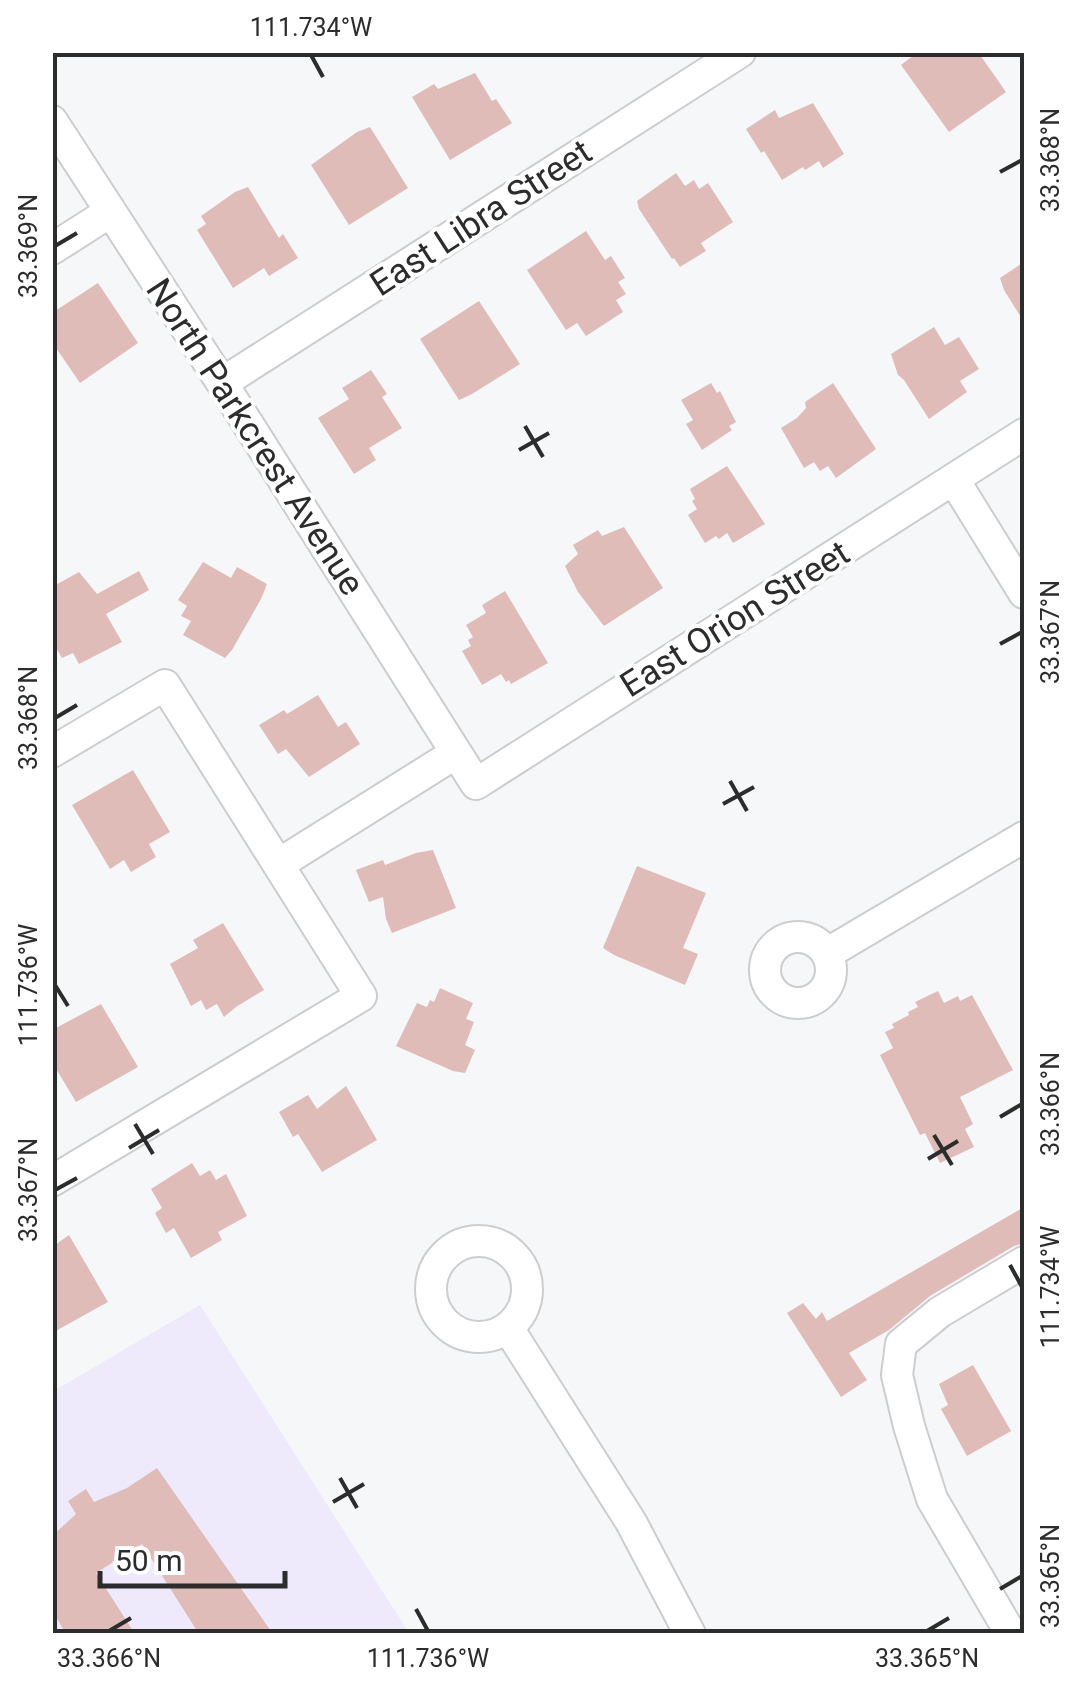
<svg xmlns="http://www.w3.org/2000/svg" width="1077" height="1686" viewBox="0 0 1077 1686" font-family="Roboto,sans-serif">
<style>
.commercial{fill:#eeeafc}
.building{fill:#dfbcb7}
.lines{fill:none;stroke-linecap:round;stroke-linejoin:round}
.minor-casing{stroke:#cccdcf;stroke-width:34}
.minor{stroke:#fff;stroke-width:30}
.ticks{fill:none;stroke:#2b2c2c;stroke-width:4}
.labels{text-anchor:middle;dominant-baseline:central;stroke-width:8;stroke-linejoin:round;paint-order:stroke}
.street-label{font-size:35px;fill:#2b2c2c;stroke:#fff}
.neatline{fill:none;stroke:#2b2c2c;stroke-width:4}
.ticks-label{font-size:25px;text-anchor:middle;fill:#2b2c2c}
</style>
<rect width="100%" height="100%" fill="#f6f7f9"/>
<path class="commercial" d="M200,1305L409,1633H53L52,1392Z"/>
<path class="building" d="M918,52H978L1006,92L949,132L901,65Z
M475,73L492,101L496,99L512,123L450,160L412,97L434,84L438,89Z
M813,103L844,154L823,168L819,161L805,170L803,167L782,180L764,151L761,153L746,129L775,110L779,118Z
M370,127L408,188L349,225L311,165L357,132Z
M676,173L685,186L694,180L699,189L708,183L733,222L701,243L706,251L680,267L674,258L672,259L639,209L637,201Z
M248,187L279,238L283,234L298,258L269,276L264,268L233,288L197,230L206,224L201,216L235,192Z
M586,231L605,260L611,256L625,278L618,282L626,294L616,300L623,312L586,336L577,323L566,330L527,270Z
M1024,262V322L1004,290L1000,278Z
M98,283L138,343L80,383L52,342V313Z
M479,301L520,364L472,394L459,400L420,339Z
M934,327L945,345L959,337L979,369L960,381L967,392L929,419L904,380L898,375L891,354Z
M371,370L387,394L382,397L402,428L369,448L376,460L354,474L318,418L349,399L342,388Z
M711,383L717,393L720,391L736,422L729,426L732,430L702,450L686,424L693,420L681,400Z
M833,383L876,449L836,478L828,466L820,471L814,462L804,468L781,428L797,418L806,408L805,402Z
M727,466L765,524L733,543L727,533L719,539L716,536L705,543L688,515L697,509L692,501L695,499L690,489Z
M624,527L663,588L604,626L578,592L565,566L578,554L573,545L598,530L602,536Z
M203,562L231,578L237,567L267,584L261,599L232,650L225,658L183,635L191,621L181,616L187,606L178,600Z
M139,571L149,590L106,614L122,642L79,664L73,653L62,658L52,641V587L79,572L97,594Z
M505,591L548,663L511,684L509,680L506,682L501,674L482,685L462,651L471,646L468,640L473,637L466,625L486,613L482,605Z
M318,695L338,727L346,722L360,744L309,777L286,749L278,754L259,725L284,710L287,714Z
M133,770L170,832L149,844L156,857L131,872L124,860L110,869L72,805Z
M433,850L456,908L392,933L386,919L383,897L369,902L356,870L383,860L385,865L416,853Z
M637,866L706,893L683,948L698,954L685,985L614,955L603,948Z
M223,923L264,990L236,1007L224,1017L217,1004L206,1010L201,1000L191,1006L170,964L198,948L193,940Z
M440,988L473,1003L466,1019L474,1022L465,1045L475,1050L465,1073L453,1071L396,1046L417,1003L427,1007L430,1000L434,1002Z
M938,991L944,1003L958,996L960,1001L972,995L1013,1070L960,1097L973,1124L965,1129L974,1147L940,1163L925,1133L920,1135L880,1055L893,1048L885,1032L894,1028L892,1024L909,1015L908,1012L918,1007L915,1002Z
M101,1004L138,1067L76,1102L52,1062V1030Z
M346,1086L377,1140L322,1172L298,1134L293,1137L279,1112L308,1095L317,1109Z
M192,1163L200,1176L210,1170L216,1180L226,1174L247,1216L218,1232L222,1240L191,1258L174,1228L166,1233L155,1213L162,1208L151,1189Z
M1024,1207V1243L1014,1246L930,1296L889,1330L849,1353L867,1380L841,1397L787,1313L803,1303L816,1319L822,1312L827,1321Z
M69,1235L108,1302L52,1333V1247Z
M973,1365L1011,1431L967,1456L941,1409L948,1405L939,1384Z
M157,1468L273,1634H199L142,1544L96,1573L135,1634H66L52,1610V1536L76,1514L68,1501L86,1489L94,1502L127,1488Z"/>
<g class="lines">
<g class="minor-casing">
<path id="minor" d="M52,121L222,383L476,784L1024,434
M52,249L110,212
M222,383L740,52
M954,480L1024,593
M52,752L165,685L361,996L52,1181
M279,864L456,753
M765 970a33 33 0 1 1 66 0a33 33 0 1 1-66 0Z
M828,953L1024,837
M431 1289a48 48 0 1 1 96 0a48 48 0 1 1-96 0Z
M508,1328L631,1522L690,1634
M1011,1634L932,1499L909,1426L897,1375L901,1344L940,1312L1024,1262"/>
</g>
<use href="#minor" class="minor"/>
</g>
<path class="ticks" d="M311,55L323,77M1000,172L1022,160M55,246L77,233M525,426L543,457M519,450L549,433M1000,644L1022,632M55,718L77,705M730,781L747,811M723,804L754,787M55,985L68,1006M1000,1117L1022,1104M135,1124L153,1154M934,1135L952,1165M129,1148L159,1130M928,1159L958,1141M55,1190L77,1178M1010,1265L1022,1287M340,1478L357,1508M333,1502L364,1484M1000,1589L1022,1576M416,1609L428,1631M109,1631L131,1618M927,1631L949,1618"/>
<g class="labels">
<g class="street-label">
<text transform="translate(481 218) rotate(-33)">East Libra Street</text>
<text transform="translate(255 437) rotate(57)">North Parkcrest Avenue</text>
<text transform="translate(735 619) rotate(-32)">East Orion Street</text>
</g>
</g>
<rect width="1077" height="1686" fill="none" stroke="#ffffff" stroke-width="110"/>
<path d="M100 1571v15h185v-15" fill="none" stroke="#2b2c2c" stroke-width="5"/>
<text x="115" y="1571" font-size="30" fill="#2b2c2c" stroke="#ffffff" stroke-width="8" paint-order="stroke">50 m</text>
<rect x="55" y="55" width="967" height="1576" class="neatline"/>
<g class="ticks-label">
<text x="311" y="36">111.734°W</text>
<text transform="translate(1050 160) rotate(-90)" y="9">33.368°N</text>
<text transform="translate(28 246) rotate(-90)" y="9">33.369°N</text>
<text transform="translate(1050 632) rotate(-90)" y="9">33.367°N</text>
<text transform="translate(28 718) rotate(-90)" y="9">33.368°N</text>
<text transform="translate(28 985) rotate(-90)" y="9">111.736°W</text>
<text transform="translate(1050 1104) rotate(-90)" y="9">33.366°N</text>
<text transform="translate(28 1190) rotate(-90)" y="9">33.367°N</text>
<text transform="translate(1050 1287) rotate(-90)" y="9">111.734°W</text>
<text transform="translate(1050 1576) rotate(-90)" y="9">33.365°N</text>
<text x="109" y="1667">33.366°N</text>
<text x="428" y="1667">111.736°W</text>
<text x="927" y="1667">33.365°N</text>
</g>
</svg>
